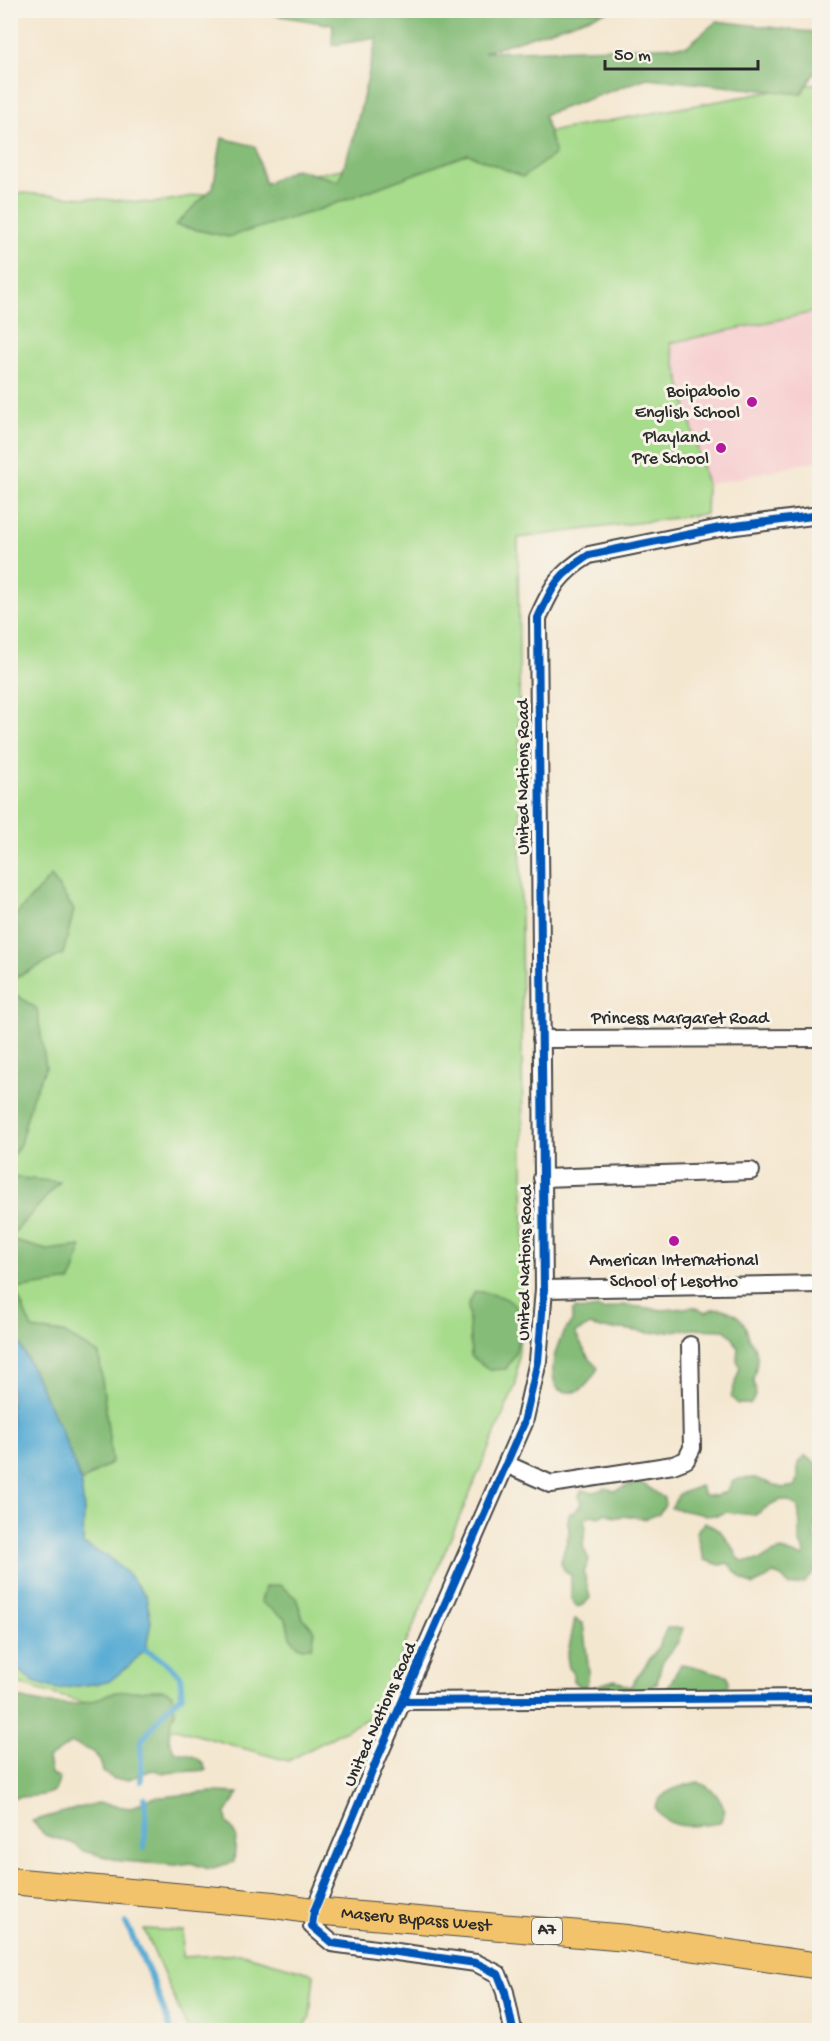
<svg xmlns="http://www.w3.org/2000/svg" width="830" height="2041" viewBox="0 0 830 2041" font-family="'Gochi Hand',sans-serif">
<style>
.built{fill:#f7cfd1}
.green{fill:#a7dc8c;stroke:#69845c;stroke-width:1.5}
.forest{fill:#85bc78;stroke:#587452;stroke-width:1.5}
.water{fill:#58acd4;stroke:#426c80;stroke-width:1.5}
.lines{fill:none;stroke-linecap:round;stroke-linejoin:round}
.stream{stroke:#58acd4;stroke-width:6}
.minor-casing{stroke:#494744;stroke-width:20}
.primary-casing{stroke:#494744;stroke-width:28}
.minor{stroke:#fff;stroke-width:16}
.primary{stroke:#f2c36a;stroke-width:26}
.cycleway-casing{stroke:#f7f3e8;stroke-width:11}
.cycleway{stroke:#0057b8;stroke-width:8}
.poi-dot{fill:#b5179e;stroke:#f7f3e8;stroke-width:2}
.labels{text-anchor:middle;dominant-baseline:central;stroke-width:6;stroke-linejoin:round;paint-order:stroke}
.shield{fill:#f7f3e8;stroke:#686764;stroke-width:1.5}
.shield-label{font-size:16px;font-weight:bold;fill:#2b2b2b}
.poi-label{font-size:18px;fill:#2b2b2b;stroke:#f7f3e8;text-anchor:end}
.street-label{font-size:18px;fill:#2b2b2b;stroke:#f7f3e8}
</style>
<rect width="100%" height="100%" fill="#f7f3e8"/>
<filter id="ink" filterUnits="userSpaceOnUse"><feTurbulence type="fractalNoise" baseFrequency=".0167" numOctaves="2"/><feDisplacementMap in="SourceGraphic" scale="12" xChannelSelector="R" yChannelSelector="G"/><feConvolveMatrix kernelMatrix="1 2 1 2 8 2 1 2 1" color-interpolation-filters="sRGB"/></filter>
<filter id="wash" filterUnits="userSpaceOnUse"><feTurbulence type="fractalNoise" baseFrequency=".008" numOctaves="4" result="noise"/><feDisplacementMap in="SourceGraphic" scale="24" xChannelSelector="R" yChannelSelector="G"/><feGaussianBlur stdDeviation="1.35" result="paint"/><feColorMatrix in="noise" values="0 0 0 0 0 0 0 0 0 0 0 0 0 0 0 0 0 1.4 0 .05"/><feComposite in="paint" operator="in"/></filter>
<g filter="url(#wash)">
<rect width="100%" height="100%" fill="#f4e7d0"/>
<path class="built" d="M819,311V460L707,485L669,343Z"/>
<path class="green" d="M819,83V311L670,343L707,485L706,514L518,538L524,1286L516,1384L376,1714L288,1761L11,1682L10,192L154,203Z
M144,1929L183,1931L182,1957L242,1954L314,1974L310,2017L303,2030H188Z"/>
<path class="forest" d="M508,10L609,11L484,52L687,46L717,21L819,33V66L801,94L647,78L544,115L555,154L523,177L468,154L318,210L228,237L175,225L213,188L222,138L255,146L265,184L295,169L339,181L354,136L377,38L332,45L333,25L274,15L284,10L497,11V15Z
M51,876L74,910L63,954L11,980V920Z
M11,991L37,1009L46,1067L32,1098L20,1144L11,1159Z
M11,1177L60,1182L11,1236L10,1177Z
M10,1240L47,1250L82,1246L71,1281L15,1289L32,1329L63,1333L99,1354L112,1462L81,1482L59,1425L11,1326Z
M475,1291C499,1295 510,1295 523,1317L515,1354L506,1369L490,1370L471,1356L468,1305Z
M623,1305L663,1310L694,1307L706,1312C717,1304 735,1311 743,1322C747,1328 747,1334 750,1340C753,1345 757,1351 757,1357C757,1366 755,1371 753,1380C756,1391 758,1394 750,1404H738L731,1397L740,1367L737,1360L738,1348L732,1336L724,1330L694,1329L650,1333L623,1329H601L590,1325L575,1333L589,1359L598,1368C587,1387 579,1398 557,1389C547,1368 557,1338 572,1322V1312L575,1309L585,1310L598,1308L604,1310Z
M805,1456L816,1463L819,1472V1519L816,1521L814,1536L819,1542L818,1567L804,1583L789,1586L783,1578L773,1573L768,1578L753,1585L742,1579L728,1563L720,1565L704,1560L696,1532L705,1522L721,1532L735,1550L736,1556L743,1561L761,1560L772,1553L782,1550L802,1557L805,1552L799,1542L800,1525L798,1507C780,1491 771,1506 755,1515L726,1512L718,1515H705L671,1508L679,1494L700,1486L704,1495L716,1496L727,1491L732,1482L738,1479L755,1478L783,1488L796,1486L798,1478V1463Z
M637,1482C648,1485 654,1492 664,1498L665,1505L659,1514L645,1519L630,1516L615,1517L606,1513L599,1517L591,1515L584,1520L586,1527L583,1546L589,1560L584,1573L590,1598L583,1605L576,1607L571,1597V1575L564,1570L561,1562C563,1552 567,1543 569,1533C570,1524 565,1524 570,1513L575,1512L581,1504L579,1495L582,1490L594,1492L606,1488L614,1491Z
M280,1585L296,1598L303,1618L315,1631L312,1647H299L290,1637L286,1619L261,1602L265,1587Z
M575,1619L583,1623L589,1672L587,1686L581,1687L573,1681V1672L569,1668L567,1657Z
M667,1628H683L678,1642L662,1663L657,1683L638,1695L610,1692L595,1686L615,1680L630,1687L657,1649Z
M681,1664C697,1666 711,1672 727,1675L729,1683L725,1690C708,1696 683,1699 666,1691Z
M150,1690H164L173,1694L175,1713L170,1725L169,1739L174,1751C188,1756 200,1754 206,1770L164,1773L152,1770L129,1779H114L103,1772C100,1752 89,1749 71,1743L48,1759L51,1774L60,1778L55,1791L43,1795L11,1798V1705L19,1698C44,1705 69,1708 95,1700C99,1699 103,1696 108,1694C121,1690 136,1692 150,1690Z
M698,1782C715,1790 717,1794 725,1810L720,1823C696,1826 667,1832 655,1807C662,1789 682,1786 698,1782Z
M212,1792L239,1793L226,1813L227,1822L236,1836L234,1862L209,1869L191,1863L176,1865L121,1861L83,1851L72,1843L45,1835L32,1821L97,1803L130,1808L151,1798Z"/>
<path class="water" d="M11,1326L59,1425L81,1482L84,1510L83,1544L108,1557L127,1573L146,1596L151,1621L146,1649L129,1666L108,1682L57,1689L34,1682L11,1664Z"/>
<g class="lines">
<path class="stream" d="M138,1645L164,1661L180,1675L182,1696L167,1708L141,1741V1781
M144,1798L146,1811L144,1848
M126,1923L153,1981L171,2030"/>
</g>
</g>
<g filter="url(#ink)">
<g class="lines">
<g class="minor-casing">
<path id="minor" d="M541,1039L820,1038
M542,1178L751,1171
M544,1289L820,1284
M506,1464L551,1484L673,1465L686,1460L692,1448L690,1345
M404,1701L820,1698
M513,2030L505,1992L498,1974L476,1963L332,1943L312,1926L314,1911L378,1757L524,1423L538,1361L544,1289L538,618C552,587 558,574 589,555L720,528L820,515"/>
</g>
<g class="primary-casing">
<g id="primary">
<path id="s1" d="M10,1881L274,1905L314,1911L627,1938L820,1966"/>
</g>
</g>
<use href="#minor" class="minor"/>
<use href="#primary" class="primary"/>
<g class="cycleway-casing">
<path id="cycleway" d="M404,1701L820,1698
M513,2030L505,1992L498,1974L476,1963L332,1943L312,1926L314,1911L378,1757L524,1423L538,1361L544,1289L538,618C552,587 558,574 589,555L720,528L820,515"/>
</g>
<use href="#cycleway" class="cycleway"/>
</g>
</g>
<g class="poi-dot">
<circle cx="752" cy="402" r="6"/>
<circle cx="721" cy="448" r="6"/>
<circle cx="674" cy="1241" r="6"/>
</g>
<g class="labels">
<rect class="shield" x="532" y="1918" width="30" height="26" rx="4.5"/>
<g class="shield-label">
<text x="547" y="1931">A7</text>
</g>
<g class="poi-label">
<text x="740" y="392">Boipabolo<tspan x="740" dy="21">English School</tspan></text>
<text x="709" y="438">Playland<tspan x="709" dy="21">Pre School</tspan></text>
<text x="674" y="1261" text-anchor="middle">American International<tspan x="674" dy="21">School of Lesotho</tspan></text>
</g>
<g class="street-label">
<text transform="translate(524 777) rotate(-90)">United Nations Road</text>
<text x="680" y="1019">Princess Margaret Road</text>
<text transform="translate(526 1263) rotate(-89)">United Nations Road</text>
<text transform="translate(381 1715) rotate(-66)">United Nations Road</text>
<text stroke="none"><textPath href="#s1" startOffset="408">Maseru Bypass West</textPath></text>
</g>
</g>
<rect width="830" height="2041" fill="none" stroke="#f7f3e8" stroke-width="36"/>
<path d="M605 60v9h153v-9" fill="none" stroke="#2b2b2b" stroke-width="3"/>
<text x="614" y="60" font-size="18" fill="#2b2b2b" stroke="#f7f3e8" stroke-width="4.5" paint-order="stroke">50 m</text>
</svg>
